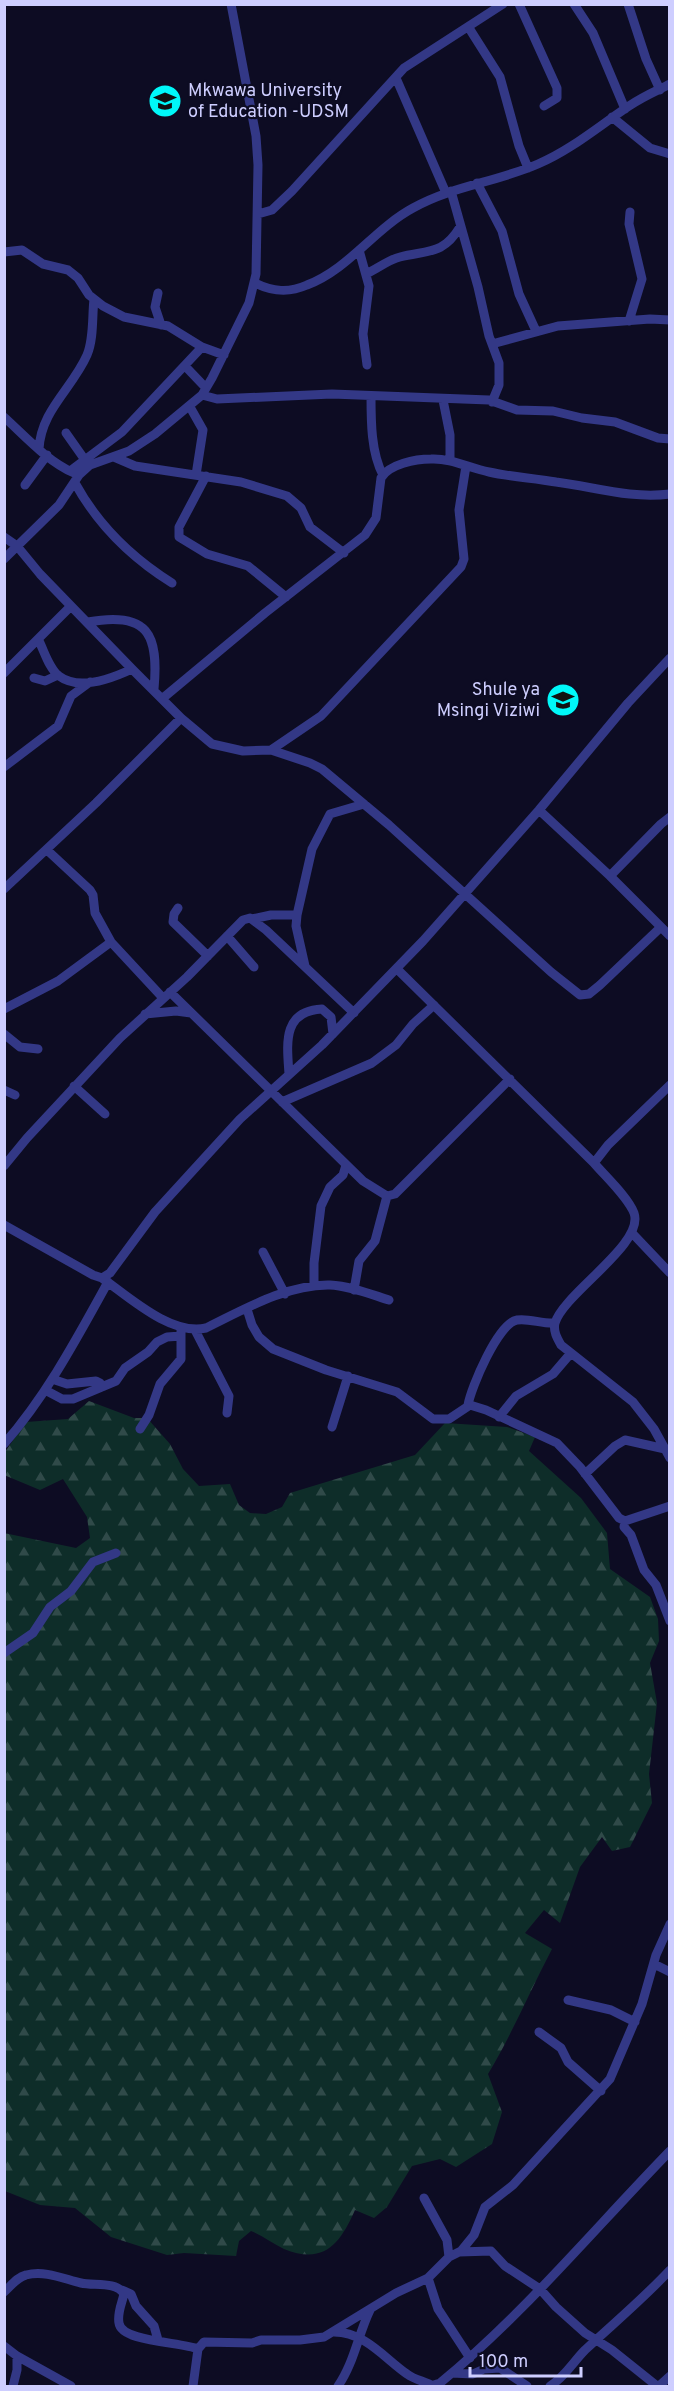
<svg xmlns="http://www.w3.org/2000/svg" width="674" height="2391" viewBox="0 0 674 2391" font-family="Overpass,sans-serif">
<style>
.forest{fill:url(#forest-firs)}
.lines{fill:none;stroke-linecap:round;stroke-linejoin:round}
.minor{stroke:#333886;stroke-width:9}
.labels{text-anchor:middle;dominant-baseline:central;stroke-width:4.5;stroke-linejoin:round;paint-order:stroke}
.poi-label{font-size:18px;fill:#ceceff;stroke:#0d0c23;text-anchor:start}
</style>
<defs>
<pattern id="forest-firs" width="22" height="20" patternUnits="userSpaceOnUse" patternTransform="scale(1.5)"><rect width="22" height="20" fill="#0e2d29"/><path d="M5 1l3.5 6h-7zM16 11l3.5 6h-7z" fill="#304a49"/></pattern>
</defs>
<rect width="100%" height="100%" fill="#0d0c23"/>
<path class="forest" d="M89,1401L134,1418H147L170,1444L183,1469L199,1486L230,1484L239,1505L250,1513L266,1514L282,1507L290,1493L415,1455L445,1423L507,1427L535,1437L529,1451L581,1498L607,1533L610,1569L650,1597L658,1619L659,1641L650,1663L657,1703L649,1774L652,1803L630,1847L612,1851L602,1837L580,1867L560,1923L544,1910L525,1933L552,1949C530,1991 512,2034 488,2074L502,2112L492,2144L456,2167L440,2159L412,2166L387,2207L374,2218L355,2210C340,2244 324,2265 284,2249C273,2244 263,2236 251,2231L239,2241L236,2256L184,2253L167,2255L111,2237L75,2208L40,2205L5,2191L4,1533L76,1548L90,1538L87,1517L63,1479L40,1490L4,1475L5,1452L26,1422L68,1419Z"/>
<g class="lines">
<path class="minor" d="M519,4L557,88V98L544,106
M574,4L593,33L625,109
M628,4L646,59L660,90
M469,28L500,77L519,146L528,168
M396,78L446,193
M612,117L650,148L670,154
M477,183L502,231L519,294L536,331
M451,191L478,287L489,336L499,363V385L492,402
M258,214L272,210L292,191L404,68L503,4
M359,250L369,286L363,334L367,365
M4,252L22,250L43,264L68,270L78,278L89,295L103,306L124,317L168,326L202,347L224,355
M366,274C377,269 388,260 400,257C428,250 443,255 460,227
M255,283C273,292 289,293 307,285C349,269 374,229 413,208C452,186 497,182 538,164C571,150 599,126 629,106C642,97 656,91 670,84
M158,293L155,307L161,325
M629,321L642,279L629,224L630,212
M492,344L558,326L650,319L670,320
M185,366L206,388
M202,395L217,399L332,394L489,400L517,410L553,411L582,418L615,422L658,438L670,439
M371,396C371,421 371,453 383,475
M443,400L450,435V461
M190,407L203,430L196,475
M4,417C26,437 47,461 74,473
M66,433L85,460
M39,449C41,410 72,389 87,355C94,339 92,316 94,299
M114,457L135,466L241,482L287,496L301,508L310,527L344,553
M70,471L122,432L202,347
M206,476L179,527V537L207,554L248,566L286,597
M75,483C98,525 132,558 172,583
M25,485L47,455
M4,537L17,546L40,574L132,669L181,718L212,744L243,751L271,750L310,763L322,769L389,825L551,972L580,995L589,994L600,985L661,927
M4,559L59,505L79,475L90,465L129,451L155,434L202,395L212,378L249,303L256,274L258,165L256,136L231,4
M88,622C148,611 159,634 154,689
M38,639C44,650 49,669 59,676C79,691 113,678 132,669
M4,673L71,606
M34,678L45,681L58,675
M163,698L265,613L365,535L376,518L381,478C389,464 416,459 431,459C451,458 469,468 489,472C511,477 534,478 556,482C595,487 630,499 670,494
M271,750L321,716L461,567L464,559L459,510L466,466
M4,767L58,726L71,696L90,682
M539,810L610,876L670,936
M47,850L90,890L93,895L95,913L111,942L163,998
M610,876L661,824L670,817
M4,889L96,803L181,718
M178,908L174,914L173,922L208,956
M252,919L271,915H297
M227,936L254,967
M305,966L296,926L297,915L312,849L330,814L364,804
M397,969L594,1163C605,1176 628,1197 634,1213C645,1244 564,1293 555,1323C553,1331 557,1338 561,1345L633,1402L654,1429L670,1458
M170,992L363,1181L387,1196L395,1194L510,1079
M4,1009L58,981L111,942
M145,1014L176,1011L191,1013
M4,1034L20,1047L38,1049
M289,1074C287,1044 282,1011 322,1009L331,1017L333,1034
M74,1086L105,1114
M4,1090L15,1095
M282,1102L372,1063L396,1045L413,1024L434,1005
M594,1163L608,1145L670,1085
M4,1166L27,1138L120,1038L187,977L243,920L250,918L266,930L354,1013
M4,1225L93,1275L102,1278L110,1273L155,1212L240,1119L322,1045L423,941L539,810L628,703L670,658
M632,1233L670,1273
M263,1252L285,1294
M102,1278C129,1297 171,1336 206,1328C243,1310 287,1284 330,1285C350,1286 370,1294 389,1300
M314,1286V1263L321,1206L330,1187L343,1175L346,1165
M354,1290L359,1261L375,1241L387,1196
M247,1309L252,1325L259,1337L273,1349L326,1370L397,1392L433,1419H449L470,1405L486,1410L557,1443L580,1467L619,1518L625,1521L670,1506
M195,1330L229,1396L227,1413
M52,1379L67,1384L96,1381L100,1383L102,1387
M45,1390L62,1399H73L116,1381L125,1368L148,1352L157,1342L167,1337L181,1336
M468,1405C471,1388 498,1323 517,1320C529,1318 542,1324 555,1323
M499,1417L516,1396L553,1374L571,1353
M332,1427L348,1376
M140,1429L149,1415L160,1384L181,1359V1330
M4,1444C47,1395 77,1338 108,1282
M585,1474L615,1446L625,1440L665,1449
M625,1521L624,1527L631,1535L644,1570L656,1585L670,1621
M4,1653L33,1633L50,1607L71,1591L93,1562L116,1553
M654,1964L670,1972
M568,2000L611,2010L635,2022
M539,2032L561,2048L568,2062L601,2091
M424,2198L447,2240L449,2257
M459,2252L491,2251L505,2266L540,2289L556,2307L585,2333L612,2350L657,2386
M428,2278L438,2309L470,2358
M122,2290L131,2294L136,2306L154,2326L158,2340
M4,2292C11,2286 17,2277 26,2275C45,2270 64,2279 81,2283C94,2286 116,2281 124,2294C122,2303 117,2313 119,2323C121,2342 182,2342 198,2349
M334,2332C365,2332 384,2358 407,2374C415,2380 424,2381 433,2386
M4,2346L17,2356L71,2386
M452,2373L473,2374L484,2369L500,2368L527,2386
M13,2386L17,2370V2356
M193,2386L198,2349L204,2342L252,2343L261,2340H300L324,2337L396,2293L428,2278L449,2257L461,2251L474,2235L485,2207L513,2185L610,2079L642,2004L656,1955L670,1924
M338,2386C354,2363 358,2335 370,2310
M431,2386L440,2383C524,2314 594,2229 670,2151
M550,2386C565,2377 573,2362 585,2350C614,2323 643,2299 670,2270
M659,2386L670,2376"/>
</g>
<defs>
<g id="university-disc" transform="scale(1.725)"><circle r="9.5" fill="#00f8f9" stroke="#0d0c23"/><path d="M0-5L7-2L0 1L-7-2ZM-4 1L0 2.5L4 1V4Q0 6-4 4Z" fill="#111"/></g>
<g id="school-disc" transform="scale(1.725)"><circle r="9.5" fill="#00f8f9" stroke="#0d0c23"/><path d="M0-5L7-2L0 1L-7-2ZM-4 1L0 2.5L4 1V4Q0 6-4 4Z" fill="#111"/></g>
</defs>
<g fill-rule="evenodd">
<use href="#university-disc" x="165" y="101"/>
<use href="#school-disc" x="563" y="700"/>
</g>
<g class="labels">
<g class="poi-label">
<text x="188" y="91">Mkwawa University<tspan x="188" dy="21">of Education -UDSM</tspan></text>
<text x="540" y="690" text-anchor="end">Shule ya<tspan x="540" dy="21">Msingi Viziwi</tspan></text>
</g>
</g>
<rect width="674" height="2391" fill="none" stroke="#ceceff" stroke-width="12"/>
<path d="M470 2367v9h111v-9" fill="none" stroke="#ceceff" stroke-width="3"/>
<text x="479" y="2367" font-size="18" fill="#ceceff" stroke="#0d0c23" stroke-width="4.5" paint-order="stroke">100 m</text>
</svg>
